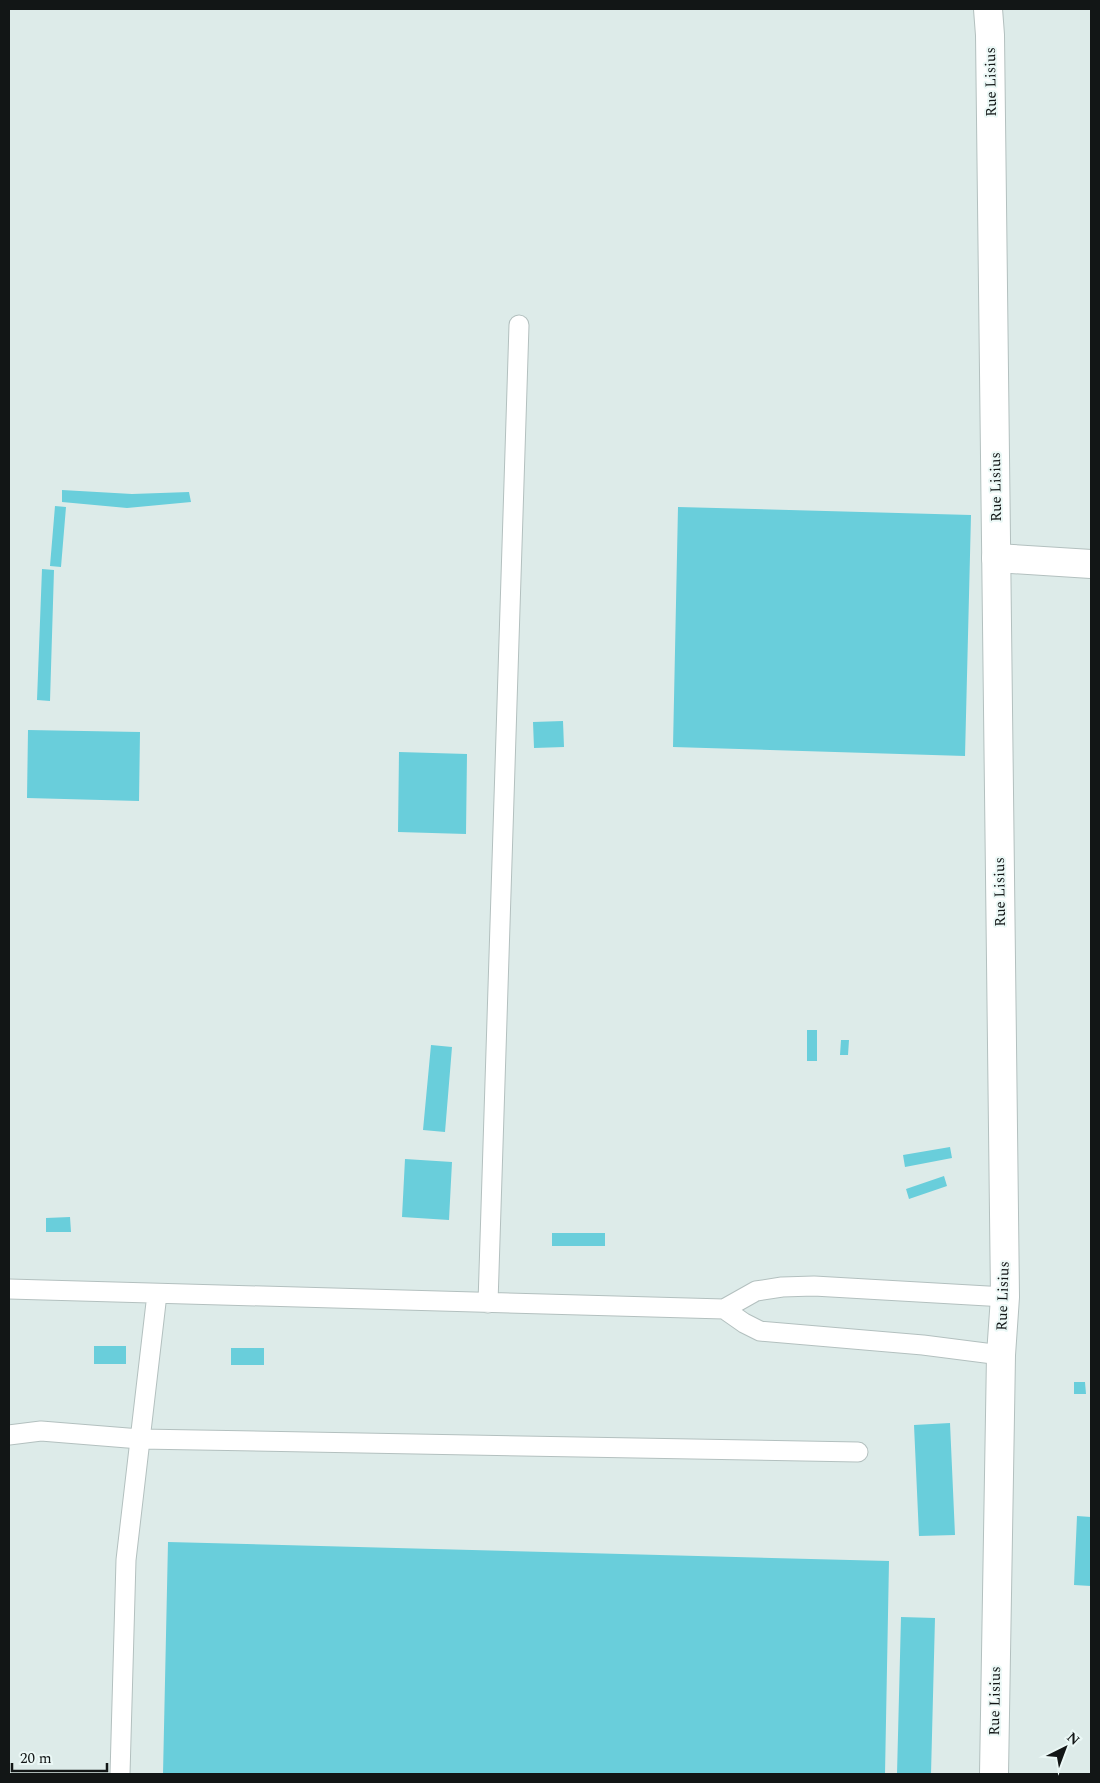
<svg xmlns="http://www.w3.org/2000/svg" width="1100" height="1783" viewBox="0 0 1100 1783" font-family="Spectral,serif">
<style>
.building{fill:#69cedb}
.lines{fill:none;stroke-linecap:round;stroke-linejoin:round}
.service-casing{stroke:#b3c0bf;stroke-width:21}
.minor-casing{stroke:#b3c0bf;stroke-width:30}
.tertiary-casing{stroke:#b3c0bf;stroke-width:30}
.service{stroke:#fff;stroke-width:19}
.minor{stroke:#fff;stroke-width:28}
.tertiary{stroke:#fff;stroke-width:28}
.labels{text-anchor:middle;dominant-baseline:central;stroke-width:4;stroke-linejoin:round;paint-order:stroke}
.street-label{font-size:15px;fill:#121616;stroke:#ebf8f6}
</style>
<rect width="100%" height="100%" fill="#ddebe9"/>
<path class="building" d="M62,490L132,494L189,492L191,502L127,508L62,502Z
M55,506L66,507L61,567L50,566Z
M678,507L971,515L965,756L673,747Z
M42,569L54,570L50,701L37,700Z
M563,721L564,747L534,748L533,722Z
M28,730L140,732L139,801L27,798Z
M399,752L467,754L466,834L398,832Z
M807,1030H817V1061H807Z
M841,1040H849L848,1055H840Z
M431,1045L452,1047L445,1132L423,1130Z
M950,1147L952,1158L905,1167L903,1155Z
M405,1159L452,1162L449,1220L402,1217Z
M944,1176L947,1186L909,1199L906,1189Z
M70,1217L71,1232H46V1218Z
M552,1233H605V1246H552Z
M94,1346H126V1364H94Z
M231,1348H264V1365H231Z
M1074,1382H1085L1086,1394H1074Z
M950,1423L955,1535L919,1536L914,1425Z
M1077,1516L1091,1517V1586L1074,1585Z
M168,1542L889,1561L885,1774H163Z
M901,1617L935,1618L931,1774H897Z"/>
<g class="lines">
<g class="service-casing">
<path id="service" d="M9,1289L724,1309L756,1291L782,1287L814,1286L1005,1297
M488,1303L519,325
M724,1309L744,1323L760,1331L923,1345L1001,1355
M9,1435L41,1431L140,1439L858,1452
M120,1774L126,1560L157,1294"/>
</g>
<g class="minor-casing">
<path id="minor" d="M996,558L1091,564"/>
</g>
<g class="tertiary-casing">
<path id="tertiary" d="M988,9L990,35L1005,1297L1001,1355L994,1774"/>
</g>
<use href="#service" class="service"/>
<use href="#minor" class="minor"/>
<use href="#tertiary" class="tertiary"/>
</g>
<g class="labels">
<g class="street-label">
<text transform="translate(991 82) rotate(-91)">Rue Lisius</text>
<text transform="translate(996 487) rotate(-91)">Rue Lisius</text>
<text transform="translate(1000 892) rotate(-91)">Rue Lisius</text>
<text transform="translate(1003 1296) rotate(-88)">Rue Lisius</text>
<text transform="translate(995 1701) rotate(-89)">Rue Lisius</text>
</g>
</g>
<rect width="1100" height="1783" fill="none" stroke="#121616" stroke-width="20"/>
<g transform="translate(1065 1748) rotate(42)" stroke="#ebf8f6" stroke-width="4" paint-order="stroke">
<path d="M0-4L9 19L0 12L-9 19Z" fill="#121616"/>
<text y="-8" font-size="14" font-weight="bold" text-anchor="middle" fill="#121616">N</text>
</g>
<path d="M12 1763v8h95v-8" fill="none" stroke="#121616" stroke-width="2.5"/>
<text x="20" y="1763" font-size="15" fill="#121616" stroke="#ebf8f6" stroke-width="4" paint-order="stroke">20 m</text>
</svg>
